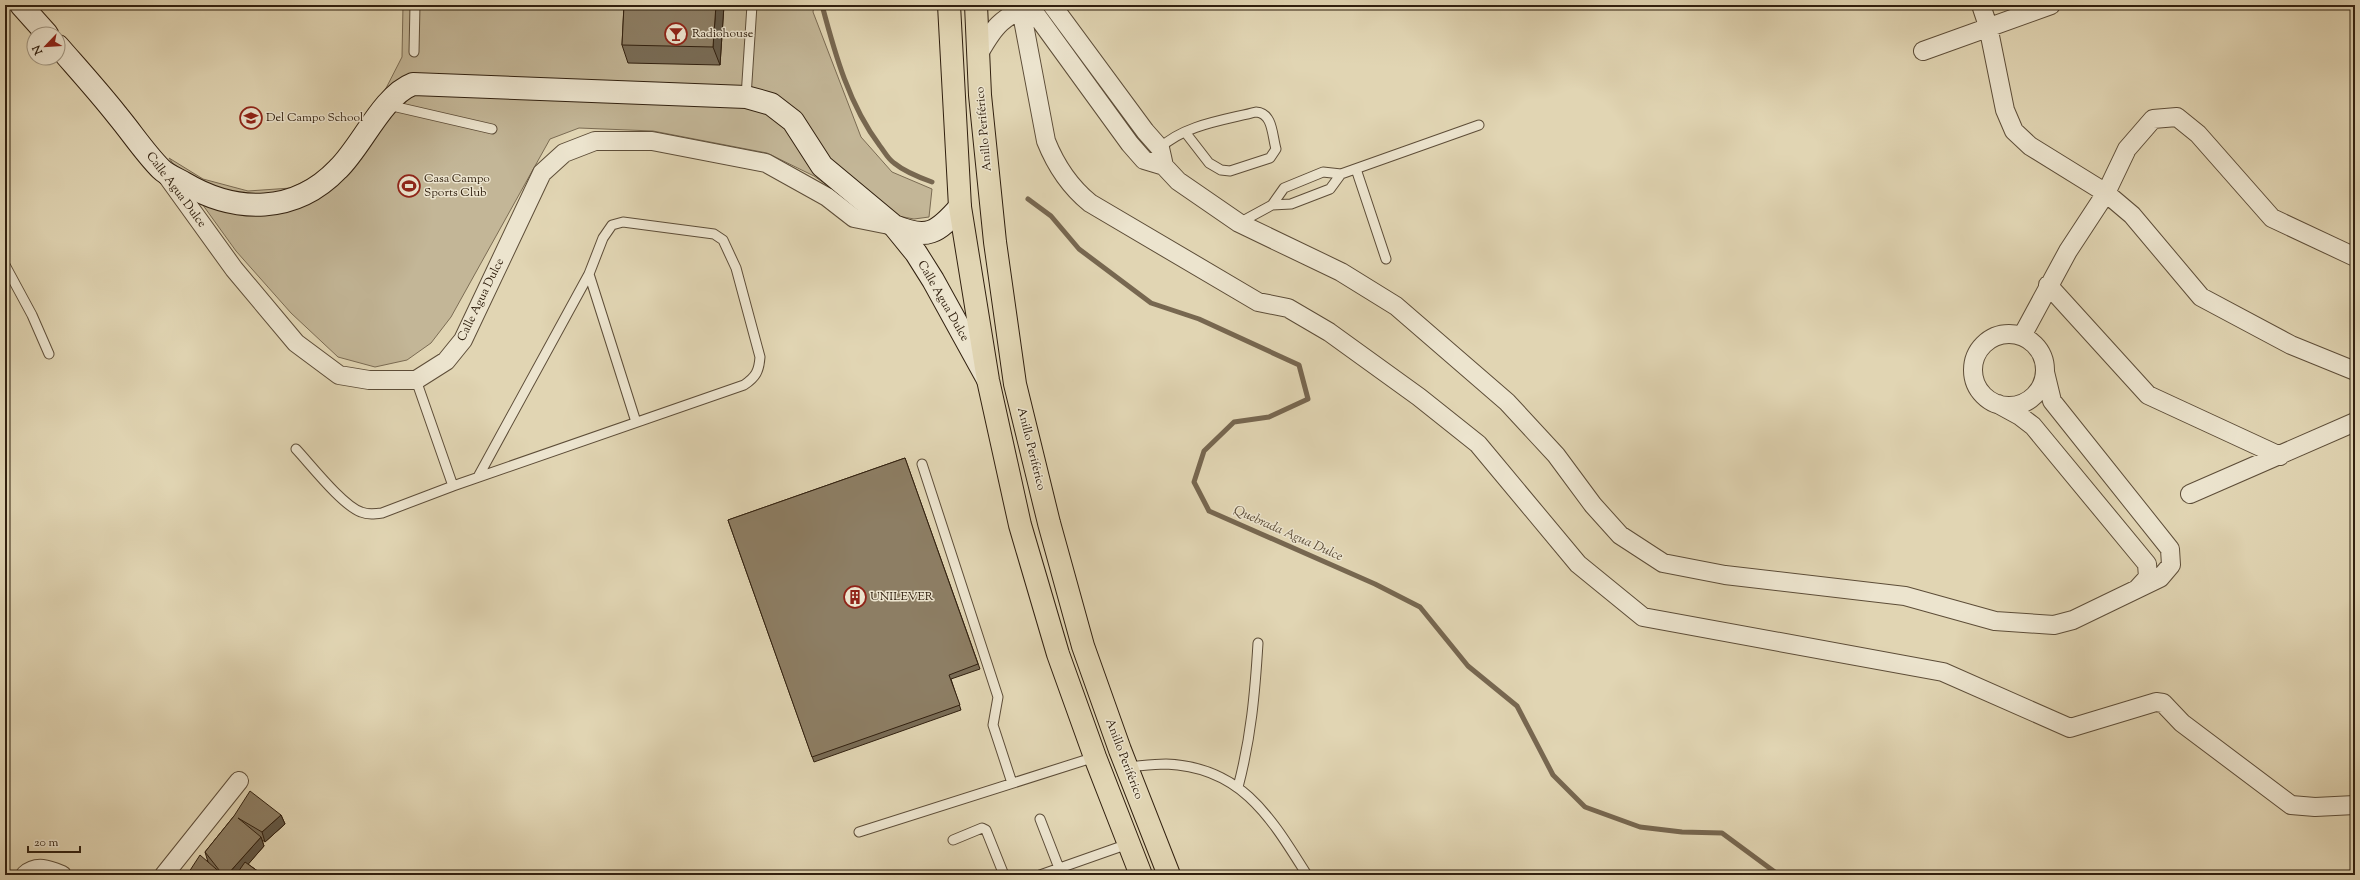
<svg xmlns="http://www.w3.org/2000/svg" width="2360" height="880" viewBox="0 0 2360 880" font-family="'Sorts Mill Goudy',serif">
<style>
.green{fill:#c3b697;stroke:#7a6b53}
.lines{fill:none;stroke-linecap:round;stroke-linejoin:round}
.stream{stroke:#776750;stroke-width:5}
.lane-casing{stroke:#5d4d38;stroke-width:11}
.street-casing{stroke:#5d4d38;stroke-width:20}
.secondary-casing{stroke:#31200f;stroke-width:24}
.highway-casing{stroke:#31200f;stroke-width:24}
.lane{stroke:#ece4ce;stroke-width:9}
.street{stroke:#ece4ce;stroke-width:18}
.secondary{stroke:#ece4ce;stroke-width:22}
.highway{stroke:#e1d5b3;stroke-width:22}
.wall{fill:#796c56;stroke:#31200f}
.shaded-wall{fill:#635846;stroke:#31200f}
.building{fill:#8d7e64;stroke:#31200f}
.labels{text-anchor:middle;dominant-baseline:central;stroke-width:3;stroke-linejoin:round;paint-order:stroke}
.poi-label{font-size:12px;fill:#31200f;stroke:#ece4ce;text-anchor:start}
.street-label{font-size:12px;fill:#31200f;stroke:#ece4ce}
.water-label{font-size:13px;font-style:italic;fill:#5a4a35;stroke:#ece4ce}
</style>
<rect width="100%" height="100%" fill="#e1d5b3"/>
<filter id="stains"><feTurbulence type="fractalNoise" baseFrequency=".005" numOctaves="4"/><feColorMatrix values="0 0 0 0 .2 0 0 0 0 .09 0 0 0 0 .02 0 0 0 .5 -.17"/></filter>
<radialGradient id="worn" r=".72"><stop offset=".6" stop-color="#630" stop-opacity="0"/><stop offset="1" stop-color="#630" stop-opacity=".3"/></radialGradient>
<path class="green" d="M403,5H814L813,12L861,137L892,172L932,189L929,217L914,219L860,209L814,176L767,153L653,131L579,128L550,139L451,317L431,343L407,360L375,367L338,357L291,313L236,251L169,158L203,179L248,191L291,188L323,172L382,96L402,57Z"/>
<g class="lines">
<path class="stream" d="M822,5C835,54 849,105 880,146C884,151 888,159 894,163C905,172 918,177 932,182
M1028,199L1051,216L1079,249L1151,303L1199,319L1299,365L1308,399L1269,417L1234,422L1204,451L1194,482L1209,511L1375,584L1420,607L1468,666L1517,706L1553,775L1585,807L1640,827L1682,832L1722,833L1779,875"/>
<g class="lane-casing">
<path id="lane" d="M414,52L415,5
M746,97L752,5
M388,105L492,129
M1160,148C1184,125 1225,120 1256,112C1273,113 1272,135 1276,149L1270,158L1230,171L1221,170L1209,163L1185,132
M1356,169L1386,259
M1272,205L1284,188L1323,172L1341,174L1479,125
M1239,223L1272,205L1291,204L1330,189L1341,174
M5,265L32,315L49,354
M589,274L636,422
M416,380L453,486
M296,449C311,465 342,505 361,512C368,515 375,514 382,513L453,486L744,385C756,377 759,371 760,357L736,268L723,240L714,234L623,222L612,225L603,238L589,274L478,477
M922,464L998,697L993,725L1012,783
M1127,767C1140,766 1153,764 1166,764C1242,767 1271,818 1307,875
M1238,787C1251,738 1255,693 1258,643
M1040,819L1059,868
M859,832L1095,757
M953,840L982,828L986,830L1004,875
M1040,875L1128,844"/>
</g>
<g class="street-casing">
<path id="street" d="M1029,5L1130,144L1144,160L1164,166L1178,181L1239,223L1341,272L1396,306L1507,402L1556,455L1593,505L1620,535L1663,563L1725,575L1905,596L1995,621L2054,625L2073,620L2160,578L2171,565L2170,549L2052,401L2045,372
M1052,5L1145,131L1160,148L1164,166
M1981,5L1988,26L2005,110L2014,131L2030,146L2106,193L2132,215L2201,297L2291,345L2355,371
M1021,9L1046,141C1056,166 1069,186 1090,203L1258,302L1288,308L1329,332L1419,397L1478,444L1578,564L1643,617L1943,672L2070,728L2156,702L2163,703L2182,723L2291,805L2315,807L2355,805
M1923,51L2051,5
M978,55C994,27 999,20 1029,5
M164,172L234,269L296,343L339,375L369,380H416L446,361L463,340L542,173L564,153L595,141H652L766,163L827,197L854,218L894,226
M2048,285L2148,395L2280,456
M1973 370a36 36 0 1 1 72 0a36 36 0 1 1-72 0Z
M2022,336L2068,251L2106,193L2127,149L2153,119L2177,117L2198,134L2272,218L2355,257
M1998,404L2020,416L2033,426L2147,564L2148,577L2137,589
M2190,494L2355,422
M25,875C37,864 50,870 62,875
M164,875L239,781"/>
</g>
<g class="secondary-casing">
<path id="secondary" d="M21,5L47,34
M58,46C78,69 98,91 117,115C132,133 145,153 161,169C167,175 177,179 184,183C236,214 295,214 338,169C362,146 382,96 413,84L746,97L771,104L793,121L822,166L894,226L916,253L933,280L987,378
M894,226C928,240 937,233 960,207"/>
</g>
<g class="highway-casing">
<path id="highway" d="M949,5L960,207L988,380L1020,525L1058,654L1095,757L1141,875
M976,5L980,95L995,242L1015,384L1049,523L1083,646L1120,750L1169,875"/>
</g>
<use href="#lane" class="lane"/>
<use href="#street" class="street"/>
<use href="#secondary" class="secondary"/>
<use href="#highway" class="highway"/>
</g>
<path class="wall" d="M624,5H724L720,65L628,63L622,45Z
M905,458L980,669L951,679L961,710L814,762L728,520Z
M281,815L285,824L265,842L262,840L264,846L248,864L263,875H187L208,862L205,852L234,816Z"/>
<path class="shaded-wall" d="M716,5H724L720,65L713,47Z
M281,815L285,824L265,842L262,832Z
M261,837L264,846L239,875H227Z"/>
<path class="building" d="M624,5H716L713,47L622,45Z
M905,458L978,664L949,675L960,705L812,757L728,520Z
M250,791L281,815L262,832L238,818L261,837L227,875H187L200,855L223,875L205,852L234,816Z
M245,862L263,875H236Z"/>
<defs>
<g id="bar-ring" transform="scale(1.15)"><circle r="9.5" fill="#ece4ce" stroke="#8f2418" stroke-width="1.5"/><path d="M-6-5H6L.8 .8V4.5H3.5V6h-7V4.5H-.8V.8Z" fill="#8f2418"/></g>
<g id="school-ring" transform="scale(1.15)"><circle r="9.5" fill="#ece4ce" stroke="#8f2418" stroke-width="1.5"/><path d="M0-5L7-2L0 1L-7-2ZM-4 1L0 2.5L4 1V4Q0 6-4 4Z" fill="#8f2418"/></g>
<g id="stadium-ring" transform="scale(1.15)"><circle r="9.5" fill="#ece4ce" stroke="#8f2418" stroke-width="1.5"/><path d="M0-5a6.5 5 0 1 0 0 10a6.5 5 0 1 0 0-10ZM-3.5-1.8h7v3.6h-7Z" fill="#8f2418"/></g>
<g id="building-ring" transform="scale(1.15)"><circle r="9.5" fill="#ece4ce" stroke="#8f2418" stroke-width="1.5"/><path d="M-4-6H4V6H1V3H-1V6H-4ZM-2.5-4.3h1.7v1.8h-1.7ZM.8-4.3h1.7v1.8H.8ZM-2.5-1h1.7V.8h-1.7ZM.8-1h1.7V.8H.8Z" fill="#8f2418"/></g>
</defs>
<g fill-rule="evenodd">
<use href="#bar-ring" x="676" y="34"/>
<use href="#school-ring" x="251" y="118"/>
<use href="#stadium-ring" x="409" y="186"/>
<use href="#building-ring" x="855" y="597"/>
</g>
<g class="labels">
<g class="poi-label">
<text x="692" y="34">Radiohouse</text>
<text x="266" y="118">Del Campo School</text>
<text x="424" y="179">Casa Campo<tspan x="424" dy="14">Sports Club</tspan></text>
<text x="870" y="597">UNILEVER</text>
</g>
<g class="street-label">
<text transform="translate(984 129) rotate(-95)">Anillo Periférico</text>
<text transform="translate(176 190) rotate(53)">Calle Agua Dulce</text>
<text transform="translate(481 300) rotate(-64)">Calle Agua Dulce</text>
<text transform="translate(943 301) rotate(60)">Calle Agua Dulce</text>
<text transform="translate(1031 449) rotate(76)">Anillo Periférico</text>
<text transform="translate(1124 759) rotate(69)">Anillo Periférico</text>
</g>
<g class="water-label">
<text transform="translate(1288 534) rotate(24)">Quebrada Agua Dulce</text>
</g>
</g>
<rect width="2360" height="880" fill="none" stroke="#e1d5b3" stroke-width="20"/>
<rect x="6" y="6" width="2348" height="868" fill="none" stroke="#31200f" stroke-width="2"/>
<rect x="10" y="10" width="2340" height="860" fill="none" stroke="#31200f"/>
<g transform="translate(46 46) rotate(245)"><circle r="19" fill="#ece4ce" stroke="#a19682"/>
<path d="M0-3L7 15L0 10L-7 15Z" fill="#8f2418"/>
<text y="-6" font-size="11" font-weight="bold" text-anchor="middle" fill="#31200f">N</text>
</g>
<path d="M28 846v6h52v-6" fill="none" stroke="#31200f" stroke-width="2"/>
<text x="34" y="846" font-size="12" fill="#31200f" stroke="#ece4ce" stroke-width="3" paint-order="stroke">20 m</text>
<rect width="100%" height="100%" filter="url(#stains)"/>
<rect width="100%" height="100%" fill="url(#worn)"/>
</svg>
